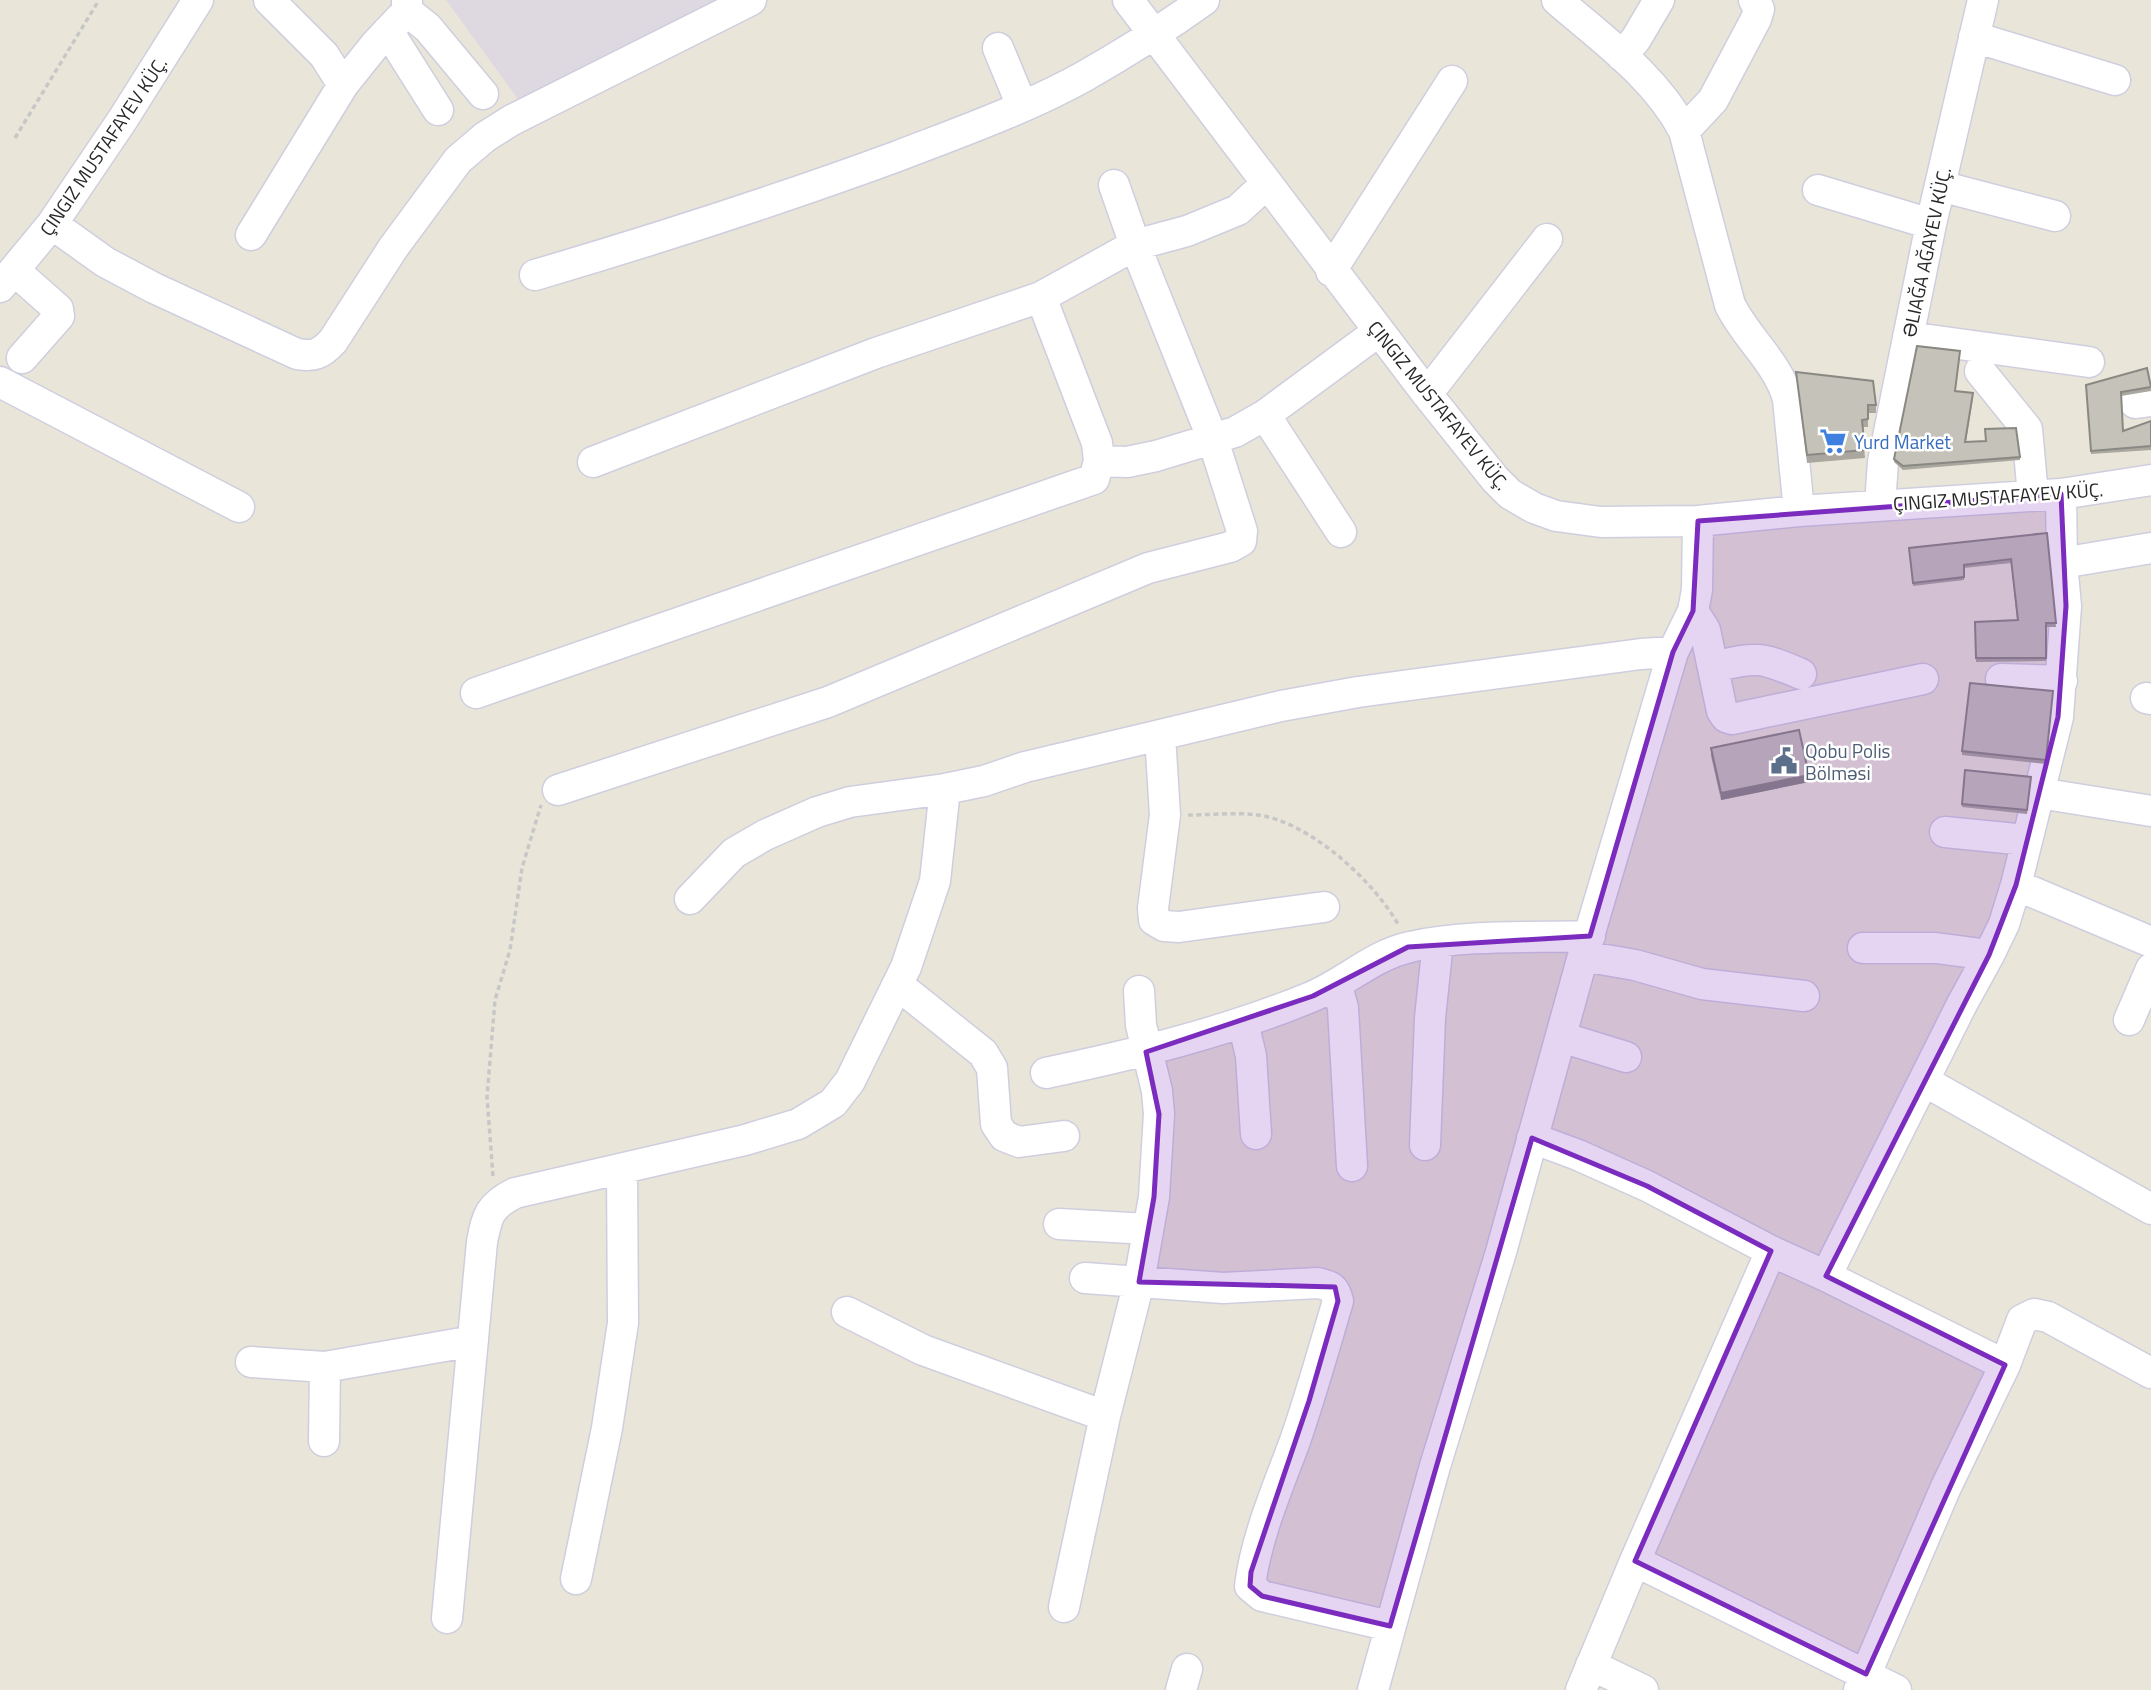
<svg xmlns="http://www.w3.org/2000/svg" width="2151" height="1690" viewBox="0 0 2151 1690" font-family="'Titillium Web',sans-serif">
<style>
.industrial{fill:#ded9e1}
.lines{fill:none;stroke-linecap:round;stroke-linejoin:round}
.minor-casing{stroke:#cfcedf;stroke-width:33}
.path{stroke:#c7c7c7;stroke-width:3.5;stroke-dasharray:5 3.5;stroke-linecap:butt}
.minor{stroke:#fff;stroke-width:30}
.wall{fill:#a9a79f}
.shaded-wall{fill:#898882}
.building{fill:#c4c2b9;stroke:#898882;stroke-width:2}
.marked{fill:#7b2cbf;fill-opacity:0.2;stroke:#7b2cbf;stroke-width:5;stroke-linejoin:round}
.labels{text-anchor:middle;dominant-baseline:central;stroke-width:5;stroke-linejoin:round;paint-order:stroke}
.street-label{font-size:19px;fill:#272727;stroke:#fff}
.shop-label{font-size:19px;fill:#366cbe;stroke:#fff;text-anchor:start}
.service-label{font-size:19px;fill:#4e5e75;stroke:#fff;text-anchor:start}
</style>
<rect width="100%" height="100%" fill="#e9e6d9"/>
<path class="industrial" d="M446,0H737L520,102Z"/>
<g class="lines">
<g class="minor-casing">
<path id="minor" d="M269,0L324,55L343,85
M1128,0L1427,394L1495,479L1510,494L1534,508L1556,516L1601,522L1698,521L1799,511L2061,494L2151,480
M1557,0C1602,39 1656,77 1684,131L1730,305C1747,339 1778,363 1788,399L1799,511
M407,11L428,28L483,94
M388,31L438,110
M1974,37L2115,80
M998,48L1022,106
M1622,56L1636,39L1659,0
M1684,131L1713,100L1756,19L1759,9L1754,0
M1940,186L2055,216
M1818,190L1931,224
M52,224L105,262L154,288L297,354C314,357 321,354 333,341L393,248L458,160L485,137L512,120L751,0
M251,235L343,85L375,45L407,11V0
M15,271L58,309L59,316L22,358
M1331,271L1452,81
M535,275C657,239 778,200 898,156C960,132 1025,109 1083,77C1125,53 1165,28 1204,0
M0,287L52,224L123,119L198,0
M1041,297L1097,443L1099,461
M1908,337L2089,362
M1980,371L2027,429L2033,496
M0,382L239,507
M1427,394L1547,239
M2135,403L2151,401
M1265,415L1341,532
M593,462L876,353L1041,297L1135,245L1187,231L1238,210L1266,184
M1880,505L1883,462L1931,224L1983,0
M2062,563L2151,548
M1693,611L1705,630L1722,711L1726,717L1732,719L1923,679
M1713,667C1757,657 1759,656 1801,674
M2001,679L2062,681
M476,693L1094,479L1099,461L1127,462L1156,456L1235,432L1265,415L1379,331
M2146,698L2151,699
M1160,735L1165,815L1153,908L1154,920L1164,926L1179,927L1324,907
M558,790L828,702L1148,568L1230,547L1241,541L1242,531L1213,440L1135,245L1114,185
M2039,793L2151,811
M1945,832L2026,840
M2016,885L2151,942
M690,899L734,853L765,835L817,812L850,802L945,789L984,781L1025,767L1160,735L1281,706L1358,692L1641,654L1673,652
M1863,948H1936L1989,955
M1583,956L1635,965L1702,984L1804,996
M898,985L983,1053L992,1068L996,1124L1004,1136L1019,1142L1064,1136
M1337,986L1343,1008L1352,1166
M2129,1020L2151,969
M1243,1022L1251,1056L1256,1134
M1561,1037L1626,1057
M1046,1073C1136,1054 1226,1032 1311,997C1345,983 1373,955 1410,947C1464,934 1533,938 1590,936
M1924,1081L2151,1209
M1532,1138L1578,1155L1647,1186L1771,1251L1826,1276L2005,1365
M1425,1145L1430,1018L1438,942
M1059,1224L1148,1229
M1826,1276L1962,1004L1989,955L2004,924L2016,885L2058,717L2066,606L2062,563L2061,494
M1085,1278L1223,1288L1318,1283C1331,1286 1335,1288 1338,1301C1324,1348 1311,1395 1295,1441C1278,1487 1256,1537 1250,1586L1262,1596L1390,1626
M847,1312L923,1350L1105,1416
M251,1362L325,1367L473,1341
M324,1441L325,1367
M1635,1561L1896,1690
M576,1579L607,1428L623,1323L622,1170
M1064,1607L1105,1416L1139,1282L1154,1197L1159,1114L1157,1091L1141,1025L1139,991
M447,1618L482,1242C487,1216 489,1206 515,1193L745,1140L798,1124L833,1103L850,1081L906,967L935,881L945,789
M1591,1665L1643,1690
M1181,1690L1187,1669
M1373,1690L1435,1466L1501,1252L1583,956L1673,652L1693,611L1697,590L1698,521
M1581,1690L1635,1561L1771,1251
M1859,1690L1946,1487L2005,1365L2022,1320L2034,1314L2048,1317L2151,1373"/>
</g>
<path class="path" d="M15,138L99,0
M1188,815C1211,815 1236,812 1258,815C1310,822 1375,882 1399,926
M493,1176L487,1097L495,1000L510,950L522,868L541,805"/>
<use href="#minor" class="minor"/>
</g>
<path class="wall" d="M1796,372L1876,405V413H1868V427H1862L1865,458L1807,463Z
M2086,385L2151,386V391L2121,396L2123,431L2151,421V450L2091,454Z
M1955,391L1973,397L1966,442L2020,457V460L1903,470L1894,462V459Z
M2047,533L2056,627H2046V661L1976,662L1975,622L2017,620L2011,563L1964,568V580L1913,586L1909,548Z
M2053,695L2046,764L1962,755V751Z
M1711,748L1809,782L1721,800L1711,756Z
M2031,781L2027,814L1962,807V804Z"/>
<path class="shaded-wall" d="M1809,775V782L1721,800V793Z"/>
<path class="building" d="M1917,346L1960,351L1955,391L1973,393L1965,442L1986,441L1985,429L2016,428L2020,457L1903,466L1894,459Z
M2147,368L2151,387L2121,392L2123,431L2151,421V446L2091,451L2086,385Z
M1796,372L1873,381L1876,405H1868V419L1862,420L1865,450L1807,455Z
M2047,533L2056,623H2046V658H1976L1975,622L2018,620L2011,559L1964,565V577L1913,583L1909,548Z
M1970,683L2053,691L2046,760L1962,751Z
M1799,730L1809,775L1721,793L1711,748Z
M1965,770L2031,777L2027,810L1962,804Z"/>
<path class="marked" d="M2061,494L2066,606L2058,717L2016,885L1989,955L1826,1276L2005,1365L1866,1674L1635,1561L1771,1251L1647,1186L1532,1138L1390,1626L1262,1596L1250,1586L1251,1572L1309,1401L1338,1301L1335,1287L1139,1282L1154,1197L1159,1114L1146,1052L1313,996L1408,947L1590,936L1673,652L1693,611L1698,521Z"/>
<defs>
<g id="supermarket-bare" transform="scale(2.1)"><path d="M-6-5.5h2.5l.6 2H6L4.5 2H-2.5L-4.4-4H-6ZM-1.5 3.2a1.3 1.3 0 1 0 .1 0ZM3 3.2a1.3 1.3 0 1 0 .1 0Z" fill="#3f7fe0" stroke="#fff" stroke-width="2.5" paint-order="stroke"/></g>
<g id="civic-bare" transform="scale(2.1)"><path d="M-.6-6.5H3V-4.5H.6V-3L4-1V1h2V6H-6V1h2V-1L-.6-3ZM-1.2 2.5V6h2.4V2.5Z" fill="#5c6f8a" stroke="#fff" stroke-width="2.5" paint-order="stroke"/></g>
</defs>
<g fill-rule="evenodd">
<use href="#supermarket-bare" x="1833" y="441"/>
<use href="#civic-bare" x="1784" y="761"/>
</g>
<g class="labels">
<g class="street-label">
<text transform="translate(103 146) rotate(-56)">ÇINGIZ MUSTAFAYEV KÜÇ.</text>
<text transform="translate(1926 252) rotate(-78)">ƏLIAĞA AĞAYEV KÜÇ.</text>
<text transform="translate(1439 405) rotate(51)">ÇINGIZ MUSTAFAYEV KÜÇ.</text>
<text transform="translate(1998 496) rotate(-4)">ÇINGIZ MUSTAFAYEV KÜÇ.</text>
</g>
<g class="shop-label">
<text x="1854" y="441">Yurd Market</text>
</g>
<g class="service-label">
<text x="1805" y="750">Qobu Polis<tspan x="1805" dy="22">Bölməsi</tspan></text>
</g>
</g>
</svg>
